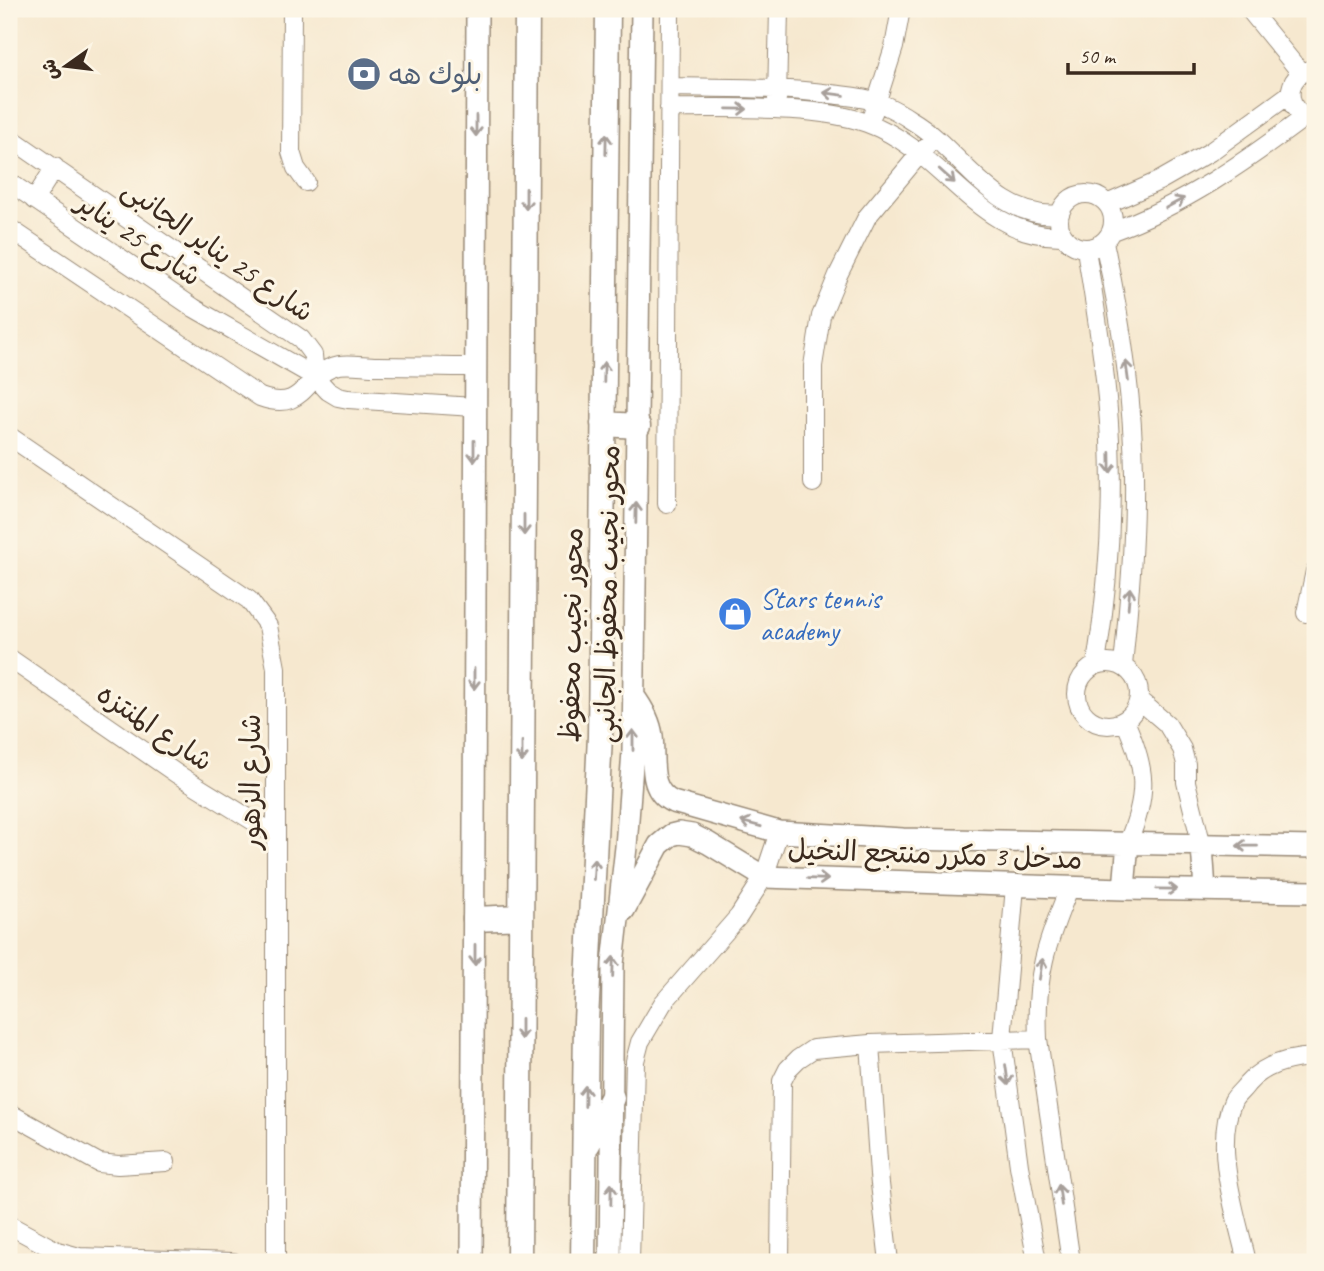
<svg xmlns="http://www.w3.org/2000/svg" width="1324" height="1271" viewBox="0 0 1324 1271" font-family="Caveat,'Playpen Sans Arabic',sans-serif">
<style>
.lines{fill:none;stroke-linecap:round;stroke-linejoin:round}
.minor-casing{stroke:#988976;stroke-width:20}
.tertiary-casing{stroke:#988976;stroke-width:24}
.secondary-casing{stroke:#988976;stroke-width:27}
.minor{stroke:#fff;stroke-width:18}
.tertiary{stroke:#fff;stroke-width:21}
.secondary{stroke:#fff;stroke-width:24}
.oneway{stroke:#a79f9a}
.labels{text-anchor:middle;dominant-baseline:central;stroke-width:6;stroke-linejoin:round;paint-order:stroke}
.service-label{font-size:28px;fill:#4e5e75;stroke:#fcf5e5;text-anchor:start}
.street-label{font-size:28px;fill:#3b2a1e;stroke:#fcf5e5}
.shop-label{font-size:28px;fill:#366cbe;stroke:#fcf5e5;text-anchor:start}
</style>
<rect width="100%" height="100%" fill="#fcf5e5"/>
<filter id="ink" filterUnits="userSpaceOnUse"><feTurbulence type="fractalNoise" baseFrequency=".0143" numOctaves="2"/><feDisplacementMap in="SourceGraphic" scale="14" xChannelSelector="R" yChannelSelector="G"/><feConvolveMatrix kernelMatrix="1 2 1 2 8 2 1 2 1" color-interpolation-filters="sRGB"/></filter>
<filter id="wash" filterUnits="userSpaceOnUse"><feTurbulence type="fractalNoise" baseFrequency=".00686" numOctaves="4" result="noise"/><feDisplacementMap in="SourceGraphic" scale="28" xChannelSelector="R" yChannelSelector="G"/><feGaussianBlur stdDeviation="1.57" result="paint"/><feColorMatrix in="noise" values="0 0 0 0 0 0 0 0 0 0 0 0 0 0 0 0 0 1.4 0 .05"/><feComposite in="paint" operator="in"/></filter>
<g filter="url(#wash)">
<rect width="100%" height="100%" fill="#f6e8cf"/>
</g>
<g filter="url(#ink)">
<g class="lines">
<g class="minor-casing">
<path id="minor" d="M292,9L291,152L296,168L306,182
M1249,9L1301,73
M1315,69C1282,72 1283,116 1315,119
M670,87C724,88 778,87 831,94C846,96 863,97 878,102C889,107 901,113 911,120C961,149 994,221 1060,214
M777,99L779,9
M669,108C728,109 812,104 867,123C945,151 976,237 1062,236
M873,113L894,47L901,9
M9,137L301,339L313,355L315,377
M9,182L194,308L315,377L328,391L338,397L348,399L474,407
M1059 221a27 27 0 1 1 54 0a27 27 0 1 1-54 0Z
M34,200L55,167
M1107,204L1159,181L1210,152L1290,94
M9,228L260,397C307,414 303,372 339,365C350,363 365,366 377,366C409,366 442,367 474,367
M1112,231C1184,205 1245,162 1305,117
M1104,242C1121,319 1133,396 1134,474C1135,539 1129,602 1123,666
M1086,249C1096,312 1107,376 1110,440C1113,515 1108,590 1096,664
M9,436L249,600L268,626L276,668V1262
M813,483V366L821,316L838,275L867,217L927,145
M667,504L670,9
M1306,613L1315,571
M9,658L177,774L276,835
M1077 694a31 31 0 1 1 62 0a31 31 0 1 1-62 0Z
M1139,700L1167,724L1182,749L1186,764V782L1202,846
M1125,721C1146,768 1149,793 1128,842
M1015,886L1002,1039L1019,1166L1037,1262
M1070,886C1046,944 1035,975 1038,1039L1071,1262
M870,1044L879,1175L889,1262
M9,1113L99,1163L118,1165L166,1162
M9,1225L57,1251L79,1257L233,1262
M630,1262L635,1061L640,1042L663,1003L739,916L764,877L779,832
M780,1262L782,1081L788,1069L798,1059L813,1049L870,1044L1038,1039
M1247,1262C1237,1217 1212,1146 1233,1101C1236,1095 1243,1090 1247,1084C1264,1064 1289,1058 1315,1057"/>
</g>
<g class="tertiary-casing">
<path id="tertiary" d="M633,695C642,707 650,720 652,736C655,760 647,790 673,802L779,832L903,839L1315,847
M1202,846L1205,890
M1124,889L1128,842
M624,910L659,845L671,835L679,833L692,835L708,843L764,877L1124,889L1315,892
M472,1262C476,844 474,427 477,9
M610,1262L613,964L626,847L633,751L642,9"/>
</g>
<g class="secondary-casing">
<path id="secondary" d="M603,424L638,426
M475,919L521,917
M588,1144L612,1098
M519,1262L527,9
M583,1262L586,1021L600,736L608,9"/>
</g>
<use href="#minor" class="minor"/>
<use href="#tertiary" class="tertiary"/>
<use href="#secondary" class="secondary"/>
</g>
<defs><path id="oneway-shaft" d="M-6 0H5M1.5-3L5.5 0L1.5 3" fill="none" stroke-width="1.6" stroke-linecap="round" stroke-linejoin="round" transform="scale(1.75)"/></defs>
<g class="oneway">
<use href="#oneway-shaft" transform="translate(834 94) rotate(-172)"/>
<use href="#oneway-shaft" transform="translate(737 109) rotate(1)"/>
<use href="#oneway-shaft" transform="translate(476 126) rotate(90)"/>
<use href="#oneway-shaft" transform="translate(606 144) rotate(-89)"/>
<use href="#oneway-shaft" transform="translate(947 176) rotate(42)"/>
<use href="#oneway-shaft" transform="translate(526 199) rotate(90)"/>
<use href="#oneway-shaft" transform="translate(1175 203) rotate(-28)"/>
<use href="#oneway-shaft" transform="translate(1127 371) rotate(-98)"/>
<use href="#oneway-shaft" transform="translate(604 372) rotate(-89)"/>
<use href="#oneway-shaft" transform="translate(474 451) rotate(90)"/>
<use href="#oneway-shaft" transform="translate(1110 463) rotate(89)"/>
<use href="#oneway-shaft" transform="translate(636 513) rotate(-89)"/>
<use href="#oneway-shaft" transform="translate(524 525) rotate(90)"/>
<use href="#oneway-shaft" transform="translate(1129 598) rotate(-85)"/>
<use href="#oneway-shaft" transform="translate(474 679) rotate(90)"/>
<use href="#oneway-shaft" transform="translate(633 740) rotate(-90)"/>
<use href="#oneway-shaft" transform="translate(522 752) rotate(90)"/>
<use href="#oneway-shaft" transform="translate(751 824) rotate(-165)"/>
<use href="#oneway-shaft" transform="translate(1247 846) rotate(-179)"/>
<use href="#oneway-shaft" transform="translate(594 869) rotate(-87)"/>
<use href="#oneway-shaft" transform="translate(818 879) rotate(2)"/>
<use href="#oneway-shaft" transform="translate(1167 889) rotate(1)"/>
<use href="#oneway-shaft" transform="translate(475 955) rotate(90)"/>
<use href="#oneway-shaft" transform="translate(613 967) rotate(-88)"/>
<use href="#oneway-shaft" transform="translate(1041 969) rotate(-81)"/>
<use href="#oneway-shaft" transform="translate(521 1029) rotate(90)"/>
<use href="#oneway-shaft" transform="translate(1007 1075) rotate(82)"/>
<use href="#oneway-shaft" transform="translate(585 1096) rotate(-89)"/>
<use href="#oneway-shaft" transform="translate(611 1194) rotate(-89)"/>
<use href="#oneway-shaft" transform="translate(1060 1195) rotate(-98)"/>
</g>
</g>
<defs>
<g id="bank-disc" transform="scale(1.75)"><circle r="9.5" fill="#5c6f8a" stroke="#fcf5e5"/><path d="M-6-4H6V4H-6ZM0-2.3a2.3 2.3 0 1 0 0 4.6a2.3 2.3 0 1 0 0-4.6Z" fill="#fff"/></g>
<g id="shop-disc" transform="scale(1.75)"><circle r="9.5" fill="#3f7fe0" stroke="#fcf5e5"/><path d="M-5-2.5h2.3a2.7 3.5 0 0 1 5.4 0H5L5.5 6h-11ZM-1.5-2.5h3a1.5 2.3 0 0 0-3 0Z" fill="#fff"/></g>
</defs>
<g fill-rule="evenodd">
<use href="#bank-disc" x="364" y="74"/>
<use href="#shop-disc" x="735" y="614"/>
</g>
<g class="labels">
<g class="service-label">
<text x="388" y="74">بلوك هه</text>
</g>
<g class="street-label">
<text transform="translate(139 239) rotate(34)">شارع 25 يناير</text>
<text transform="translate(218 250) rotate(35)">شارع 25 يناير الجانبى</text>
<text transform="translate(607 594) rotate(-89)">محور نجيب محفوظ الجانبى</text>
<text transform="translate(571 635) rotate(-89)">محور نجيب محفوظ</text>
<text transform="translate(155 727) rotate(34)">شارع المنتزه</text>
<text transform="translate(250 782) rotate(-90)">شارع الزهور</text>
<text transform="translate(935 854) rotate(2)">مدخل 3 مكرر منتجع النخيل</text>
</g>
<g class="shop-label">
<text x="760" y="598">Stars tennis<tspan x="760" dy="32">academy</tspan></text>
</g>
</g>
<rect width="1324" height="1271" fill="none" stroke="#fcf5e5" stroke-width="35"/>
<g transform="translate(66 66) rotate(256)" stroke="#fcf5e5" stroke-width="5" paint-order="stroke">
<path d="M0-5L12 26L0 18L-12 26Z" fill="#3b2a1e"/>
<text y="-10" font-size="19" font-weight="bold" text-anchor="middle" fill="#3b2a1e">ش</text>
</g>
<path d="M1068 63v10h126v-10" fill="none" stroke="#3b2a1e" stroke-width="3.5"/>
<text x="1079" y="63" font-size="21" fill="#3b2a1e" stroke="#fcf5e5" stroke-width="5" paint-order="stroke">50 m</text>
</svg>
